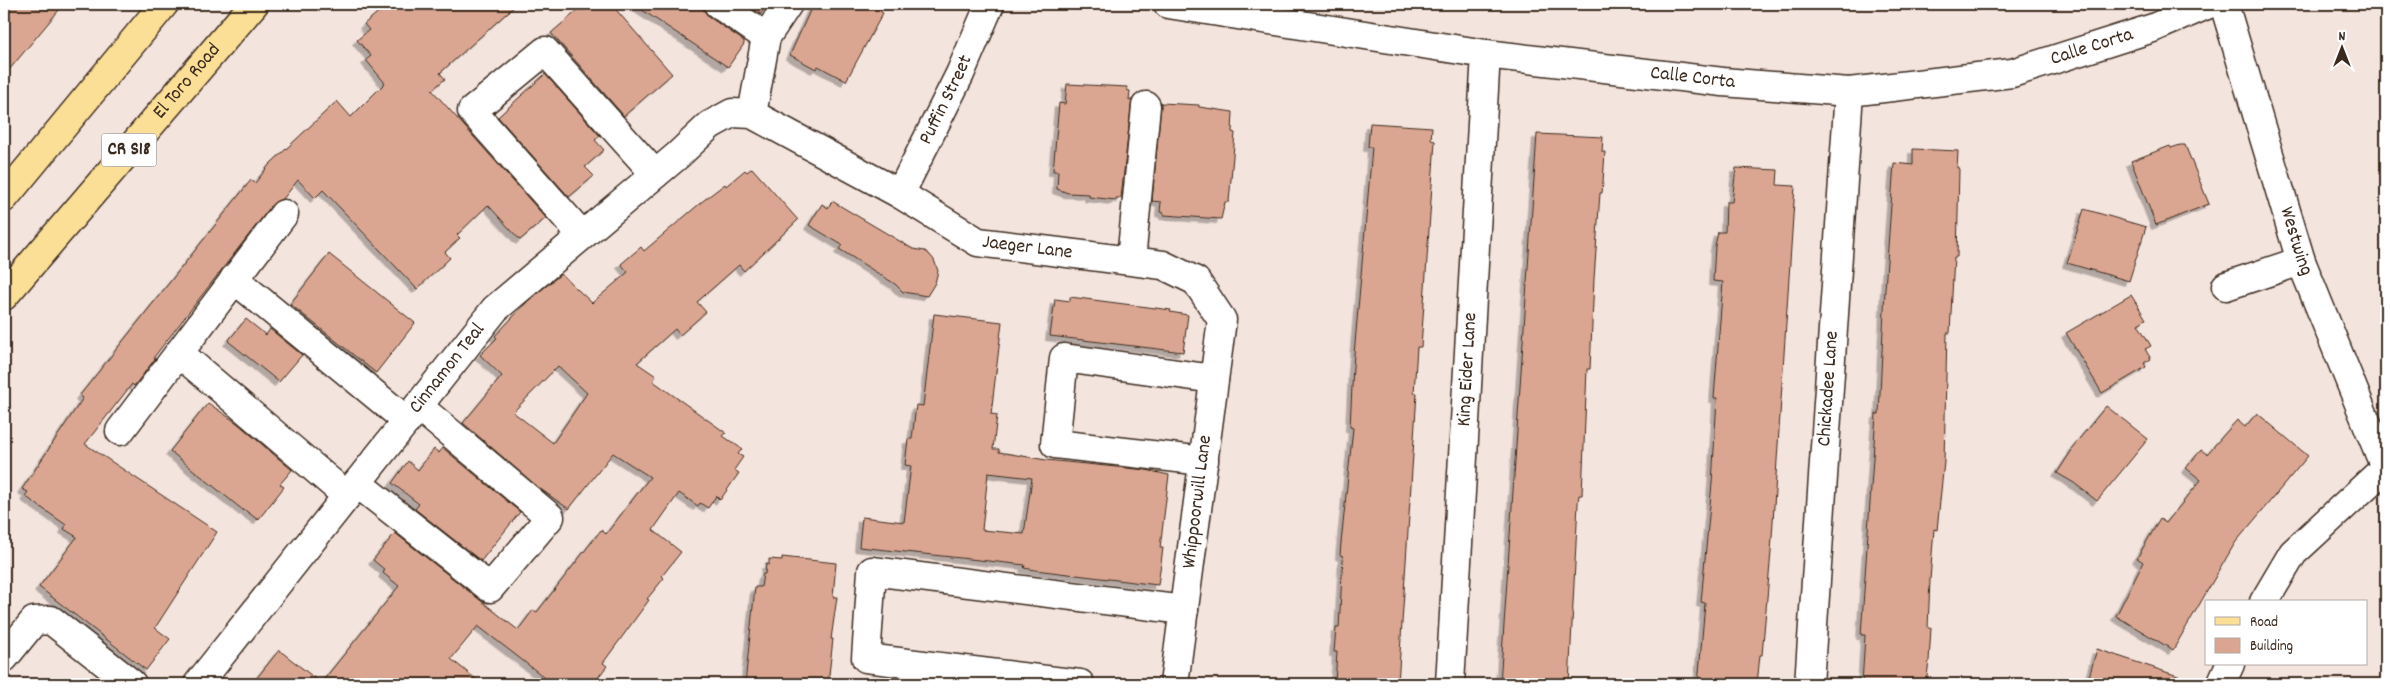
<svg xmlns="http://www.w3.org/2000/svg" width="2390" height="688" viewBox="0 0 2390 688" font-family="Dekko,sans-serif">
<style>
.building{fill:#dba691;stroke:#3b2a1e;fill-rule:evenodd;filter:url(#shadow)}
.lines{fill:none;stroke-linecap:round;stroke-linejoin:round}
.minor-casing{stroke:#3b2a1e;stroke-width:31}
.major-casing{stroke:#3b2a1e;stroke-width:31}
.minor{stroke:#fff;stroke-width:28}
.major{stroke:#fbdf96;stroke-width:28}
.labels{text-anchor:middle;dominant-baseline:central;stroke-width:4;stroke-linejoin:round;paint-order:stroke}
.shield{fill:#fff;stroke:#766a62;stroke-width:1}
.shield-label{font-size:19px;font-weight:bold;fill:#3b2a1e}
.street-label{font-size:20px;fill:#3b2a1e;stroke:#fff}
</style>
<defs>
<filter id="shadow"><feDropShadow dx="-4.5" dy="4.5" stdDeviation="0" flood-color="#0004"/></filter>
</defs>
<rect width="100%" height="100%" fill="#f4e4de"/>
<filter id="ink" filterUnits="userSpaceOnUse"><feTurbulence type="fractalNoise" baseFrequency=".02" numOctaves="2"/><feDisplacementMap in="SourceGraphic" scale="10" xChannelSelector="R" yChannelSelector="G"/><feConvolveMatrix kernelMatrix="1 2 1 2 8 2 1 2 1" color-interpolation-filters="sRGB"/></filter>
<g filter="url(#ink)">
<path class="building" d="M4,4H64L4,76Z
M388,4H517L440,73L445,79L432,90L546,218L520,240L488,205L457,235L460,238L445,252L450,258L417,289L323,190L315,198L298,180L283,199L272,205L154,357L155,359L134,386L132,384L85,444L217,532L155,628L170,639L146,670L39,587L77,537L64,529L66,525L25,496L28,492L22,489L83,398L80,395L251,180L255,183L269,165L337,101L351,117L385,83L366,60L371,56L357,40L369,30L364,24Z
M585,4H611L672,74L624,116L551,33Z
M633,4H703L704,11L709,17L744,41V44L728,67Z
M745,4H768L761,14Z
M813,4H883L880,11L883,13L846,81L818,66L816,69L790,55Z
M545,74L600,136L595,140L604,150L585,167L594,176L569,197L498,117Z
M1067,84L1127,87V90L1130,91L1129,100H1132L1121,198H1116V200L1089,197V194L1068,193L1057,189L1058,171H1053L1059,103L1065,104Z
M1161,103L1199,105V107L1233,112L1232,132L1235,133L1229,202H1225L1221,219L1164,215V213L1160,212L1161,202L1152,201Z
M1370,123L1432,127L1431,140L1435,141L1421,347H1417L1414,393H1417L1398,684L1335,683L1337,652H1334L1336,628H1339L1343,556L1340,555L1341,543L1353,428L1350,427L1353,366L1369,184L1372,147H1368Z
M1537,134L1603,137L1602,152H1605L1603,182L1602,193H1600L1594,279L1590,369H1587L1582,495H1579L1578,503L1569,684H1500Z
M2180,145H2185L2209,204L2156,225L2131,161L2170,146L2171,148Z
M1913,149L1958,151L1957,168H1959L1957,257H1954L1950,333H1947L1944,462L1937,530L1934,529L1930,580L1928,628H1931L1929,661L1926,684H1862L1865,635H1861L1876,414H1879L1885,289L1894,163L1913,165Z
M752,168L798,220L744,271L739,265L697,302L706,312L680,335L675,329L637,363L656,376L653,381L726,433L723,436L742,449L738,454L743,457L734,470L739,473L720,500L716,496L708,508L700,503L698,506L679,493L653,530L681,552L662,576L664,578L647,599L649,600L603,663L607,666L593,684H553L478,626L451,659L482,684H252L279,650L321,683L399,586L383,573L385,570L373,560L395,533L518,630L533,610L537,612L601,530L606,534L650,477L613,453L569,509L539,488L463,423L502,376L480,355L497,338L495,336L529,300L561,274L592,303L628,272L621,264L641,247L644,251L704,200L725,184L726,186L745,170L747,172ZM558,366L587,393L553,443L513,412Z
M1736,168L1778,170L1777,185L1795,186L1771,552L1762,655H1760L1757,684H1698L1705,603L1701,602L1712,483L1717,398H1714L1723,282L1713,281L1715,246L1718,232H1725L1726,202H1732Z
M832,201L913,249L925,251L930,255L934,260L938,271L935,283L927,296L903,292L895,284L839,249L842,245L809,225L822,204L828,208Z
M2084,209L2146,227L2129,281L2067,263Z
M329,254L415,323L376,373L290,304Z
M2131,295L2146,319L2138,324L2151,346L2145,349L2151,359L2144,363L2146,367L2102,393L2066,333Z
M1070,297L1171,310L1170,312L1188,315L1183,352L1050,336L1055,299L1070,301Z
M934,314L1002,322L991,414L997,415L993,449H999V452L1046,460L1146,470L1169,475L1160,548H1163L1158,585L1035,570L1024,568L1025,565L859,547L862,517L904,522L911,466L905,465L908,439H912L916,405L923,406ZM988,473L1032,478L1024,534L982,530Z
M246,319L266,335L270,329L302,355L279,382L228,341Z
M208,403L237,423L292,470L280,484L284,487L258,520L245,510L244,511L170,451Z
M2106,406L2148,439L2097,501L2074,483L2057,473L2072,450L2071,449Z
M2257,413L2308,456L2235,543L2173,650L2116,616L2143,562L2137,558L2160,519L2166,523L2201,480L2186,468L2201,450L2207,454L2237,420L2245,427Z
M443,448L520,512L481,561L415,509L419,504L392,483L408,461L418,470L434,449L439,453Z
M782,557L836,563L833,597H837L831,639H833L828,684H745L755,587H761L763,574H765L766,564L769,565V559L782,560Z
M2097,649L2190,680V684H2087Z"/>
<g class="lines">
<g class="minor-casing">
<g id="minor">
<path d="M718,4L766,37"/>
<path id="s1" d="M1168,4L1486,54L1723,82L1849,92L2012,73L2153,28L2209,4"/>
<path id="s2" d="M2224,4L2301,261L2386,470"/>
<path d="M752,114L766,37L788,4"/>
<path id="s3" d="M900,194L960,74L990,4"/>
<path d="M582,235L472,111L545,51L655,174"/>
<path d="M1131,260L1146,106"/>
<path d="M234,279L407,421"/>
<path d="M2226,286L2301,261"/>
<path d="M179,353L347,496"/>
<path d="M120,431L284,214"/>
<path d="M1204,461L1055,444L1064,358L1214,379"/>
<path d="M357,483L490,588L550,517L418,406"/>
<path d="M2264,602L2293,553L2385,468"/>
<path d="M4,658L34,621L51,620L132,684"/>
<path id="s4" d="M198,684L495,309L677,156L710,125L732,113L752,114L900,194L978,242L1163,265L1196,281L1222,320L1174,684"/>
<path d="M1080,684L866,658L872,571L1184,610"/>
<path id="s5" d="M1450,684L1486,54"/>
<path id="s6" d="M1809,684L1849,92"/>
<path d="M2221,684L2230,664"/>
</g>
</g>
<g class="major-casing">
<g id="major">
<path d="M4,198L164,4"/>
<path id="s7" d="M4,296L254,4"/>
</g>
</g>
<use href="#minor" class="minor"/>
<use href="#major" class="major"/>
</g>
</g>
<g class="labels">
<rect class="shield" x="101.5" y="133.5" width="55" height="33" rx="4"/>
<g class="shield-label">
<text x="129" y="150">CR S18</text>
</g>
<g class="street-label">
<text stroke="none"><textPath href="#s1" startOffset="935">Calle Corta</textPath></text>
<text stroke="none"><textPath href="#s1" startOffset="530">Calle Corta</textPath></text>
<text stroke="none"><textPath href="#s7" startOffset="282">El Toro Road</textPath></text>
<text stroke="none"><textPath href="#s3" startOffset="105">Puffin Street</textPath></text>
<text stroke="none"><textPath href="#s2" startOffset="248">Westwing</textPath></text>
<text stroke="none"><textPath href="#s4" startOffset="1116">Jaeger Lane</textPath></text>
<text stroke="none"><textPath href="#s4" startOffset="402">Cinnamon Teal</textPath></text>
<text stroke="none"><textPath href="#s5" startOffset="315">King Eider Lane</textPath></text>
<text stroke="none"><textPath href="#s6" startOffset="296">Chickadee Lane</textPath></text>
<text transform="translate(1198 502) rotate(-83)">Whippoorwill Lane</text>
</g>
</g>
<rect width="2390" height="688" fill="none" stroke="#fff" stroke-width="20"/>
<rect x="10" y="10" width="2370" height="668" fill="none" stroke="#3b2a1e" stroke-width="2" filter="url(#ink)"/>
<rect x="2205" y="600" width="162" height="65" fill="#ffffff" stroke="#b1aaa5"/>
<rect x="2215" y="617" width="25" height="8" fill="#fbdf96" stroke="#b1aaa5"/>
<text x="2250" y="626" font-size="15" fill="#3b2a1e">Road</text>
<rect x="2215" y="638" width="25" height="15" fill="#dba691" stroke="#b1aaa5"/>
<text x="2250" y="650" font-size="15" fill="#3b2a1e">Building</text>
<g transform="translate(2342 48)" stroke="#ffffff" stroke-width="4" paint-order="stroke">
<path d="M0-4L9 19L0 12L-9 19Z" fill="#3b2a1e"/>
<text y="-8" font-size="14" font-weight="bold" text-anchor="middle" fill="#3b2a1e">N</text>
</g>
</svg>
